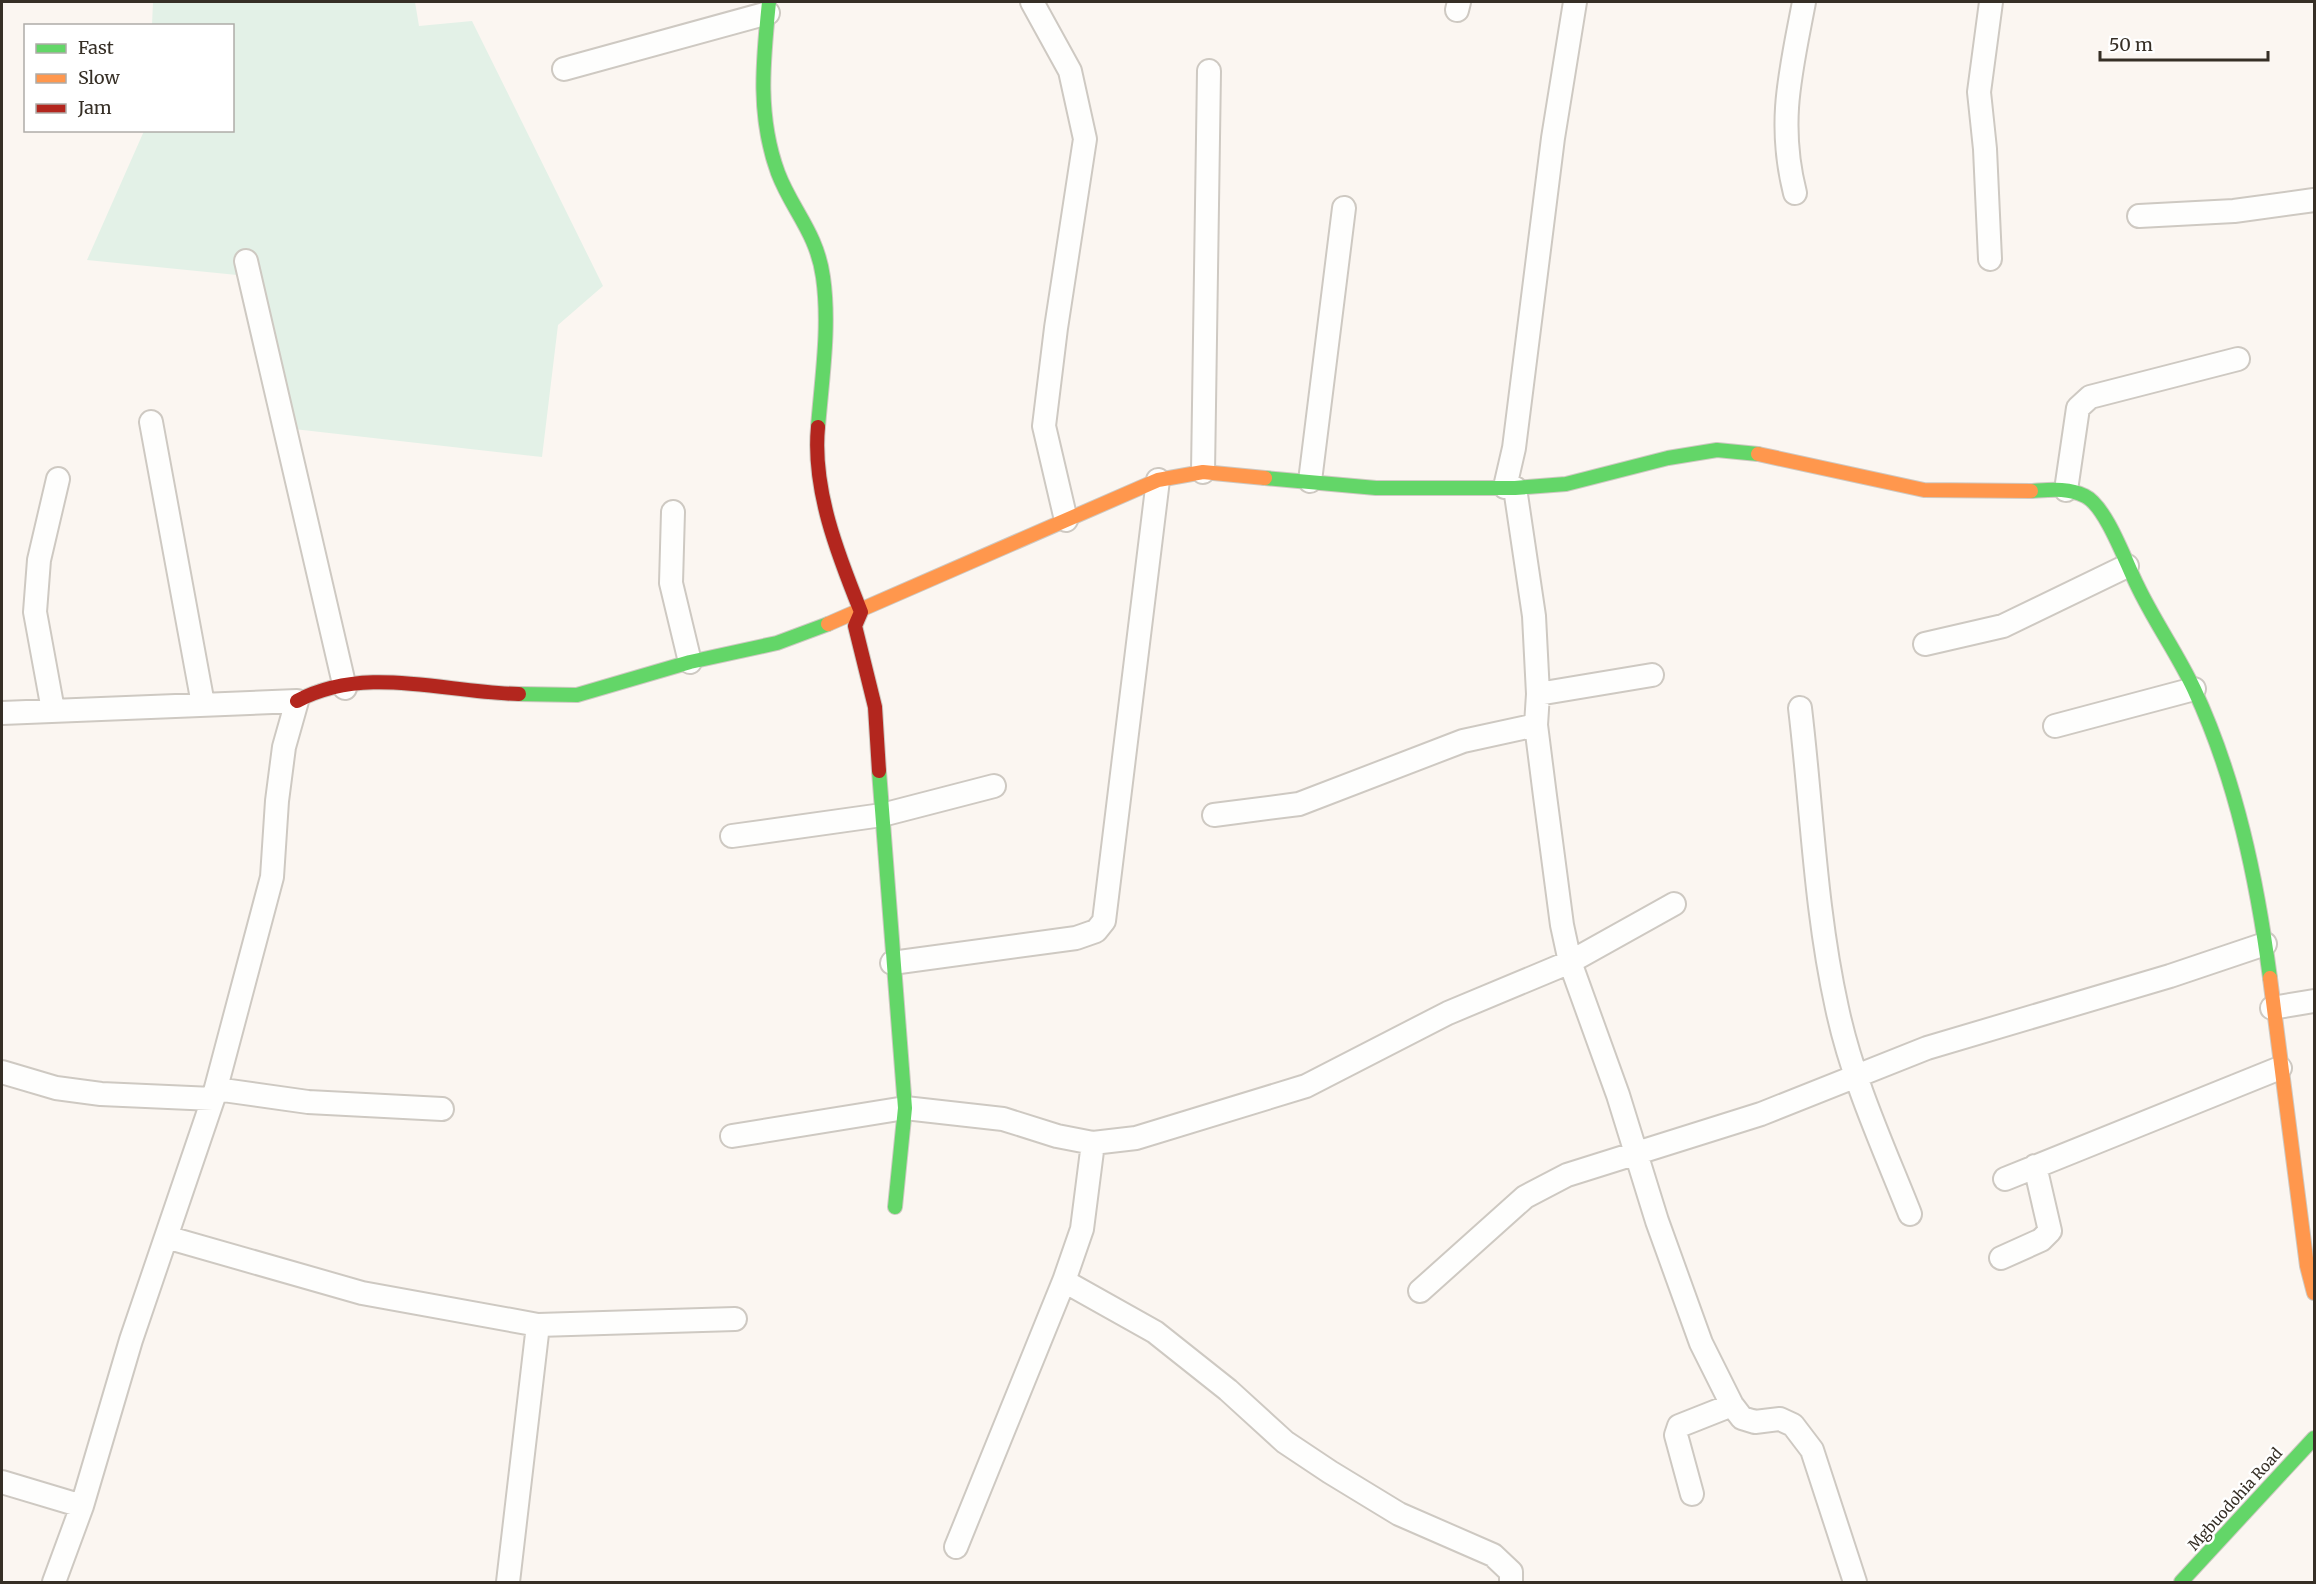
<svg xmlns="http://www.w3.org/2000/svg" width="2316" height="1584" viewBox="0 0 2316 1584" font-family="Merriweather,serif">
<style>
.green{fill:#e3f1e7}
.lines{fill:none;stroke-linecap:round;stroke-linejoin:round}
.street-casing{stroke:#cec9c2;stroke-width:26}
.fast-casing{stroke:#cec9c2;stroke-width:16}
.slow-casing{stroke:#cec9c2;stroke-width:16}
.jam-casing{stroke:#cec9c2;stroke-width:16}
.street{stroke:#fefefd;stroke-width:22}
.fast{stroke:#63d668;stroke-width:14}
.slow{stroke:#ff974d;stroke-width:14}
.jam{stroke:#b3261e;stroke-width:14}
.labels{text-anchor:middle;dominant-baseline:central;stroke-width:5;stroke-linejoin:round;paint-order:stroke}
.street-label{font-size:15px;fill:#362f26;stroke:#fff}
</style>
<rect width="100%" height="100%" fill="#fbf6f1"/>
<path class="green" d="M153,2H415L419,26L472,21L603,286L558,325L542,457L285,428L247,276L87,260L144,131L232,130V26L152,25Z"/>
<g class="lines">
<g class="street-casing">
<path id="street" d="M1032,2L1070,71L1085,139L1056,328L1044,426L1066,520
M1457,10L1459,2
M564,69L768,13
M1795,193C1777,122 1791,71 1804,2
M2139,216L2234,211L2314,200
M1990,259L1985,149L1979,92L1991,2
M246,261L345,688
M151,422L203,704
M1203,472L1209,71
M1310,481L1344,208
M1505,487L1514,448L1553,138L1575,2
M1515,488L1534,616L1538,694L1536,725L1545,796L1562,925L1570,962L1618,1095L1657,1221L1701,1343L1732,1405L1742,1418L1755,1422L1780,1419L1793,1425L1812,1450L1855,1582
M2066,490L2078,408L2090,397L2238,359
M673,512L671,583L690,662
M1925,644L2003,626L2127,566
M1538,694L1652,675
M1800,708C1812,808 1815,909 1837,1008C1852,1079 1883,1146 1910,1214
M53,710L35,612L39,560L58,479
M2,713L297,701L284,747L277,801L272,877L213,1099L131,1340L82,1506L54,1582
M2055,726L2194,689
M1214,815L1299,804L1463,741L1536,725
M732,836L882,815L994,786
M892,963L1076,938L1096,931L1104,921L1158,480
M2272,1008L2314,1001
M2,1072L56,1088L101,1094L213,1099
M216,1089L308,1102L442,1109
M732,1136L905,1108L1003,1119L1057,1136L1093,1143L1136,1138L1306,1086L1448,1013L1570,962L1674,904
M2005,1179L2280,1068
M166,1237L362,1293L538,1325L735,1319
M2001,1258L2041,1240L2050,1231L2035,1166
M1064,1281L1155,1332L1228,1390L1285,1442L1330,1472L1399,1514L1493,1555L1511,1572V1582
M1420,1291L1525,1197L1567,1175L1761,1114L1927,1048L2170,976L2265,944
M2,1482L82,1506
M1692,1494L1676,1435L1679,1426L1732,1405
M956,1547L1064,1281L1082,1229L1093,1143
M508,1582L538,1325"/>
</g>
<g class="fast-casing">
<path id="fast" d="M769,2C763,61 757,116 778,173C792,210 817,233 823,277C830,326 822,377 818,427
M1265,478L1376,488H1515L1566,484L1668,458L1717,450L1758,454
M2031,491C2048,490 2068,487 2085,496C2106,506 2126,563 2137,585C2154,621 2177,653 2194,689C2236,779 2257,880 2270,978
M519,694L577,695L690,662L777,643L828,624
M879,771L905,1108L895,1207
M2181,1582L2314,1438"/>
</g>
<g class="slow-casing">
<path id="slow" d="M1758,454L1924,490L2031,491
M828,624L1158,480L1203,472L1265,478
M2270,978L2307,1266L2314,1293"/>
</g>
<g class="jam-casing">
<path id="jam" d="M818,427C812,489 838,555 861,612L855,626L875,707L879,771
M297,701C367,664 445,693 519,694"/>
</g>
<use href="#street" class="street"/>
<use href="#fast" class="fast"/>
<use href="#slow" class="slow"/>
<use href="#jam" class="jam"/>
</g>
<g class="labels">
<g class="street-label">
<text transform="translate(2235 1499) rotate(-48)">Mgbuodohia Road</text>
</g>
</g>
<rect width="2316" height="1584" fill="none" stroke="#362f26" stroke-width="6"/>
<rect x="24" y="24" width="210" height="108" fill="#ffffff" stroke="#afaca8" stroke-width="1.5"/>
<rect x="36" y="44" width="30" height="9" fill="#63d668" stroke="#afaca8" stroke-width="1.5"/>
<text x="78" y="54" font-size="18" fill="#362f26">Fast</text>
<rect x="36" y="74" width="30" height="9" fill="#ff974d" stroke="#afaca8" stroke-width="1.5"/>
<text x="78" y="84" font-size="18" fill="#362f26">Slow</text>
<rect x="36" y="104" width="30" height="9" fill="#b3261e" stroke="#afaca8" stroke-width="1.5"/>
<text x="78" y="114" font-size="18" fill="#362f26">Jam</text>
<path d="M2100 51v9h168v-9" fill="none" stroke="#362f26" stroke-width="3"/>
<text x="2109" y="51" font-size="18" fill="#362f26" stroke="#ffffff" stroke-width="4.5" paint-order="stroke">50 m</text>
</svg>
